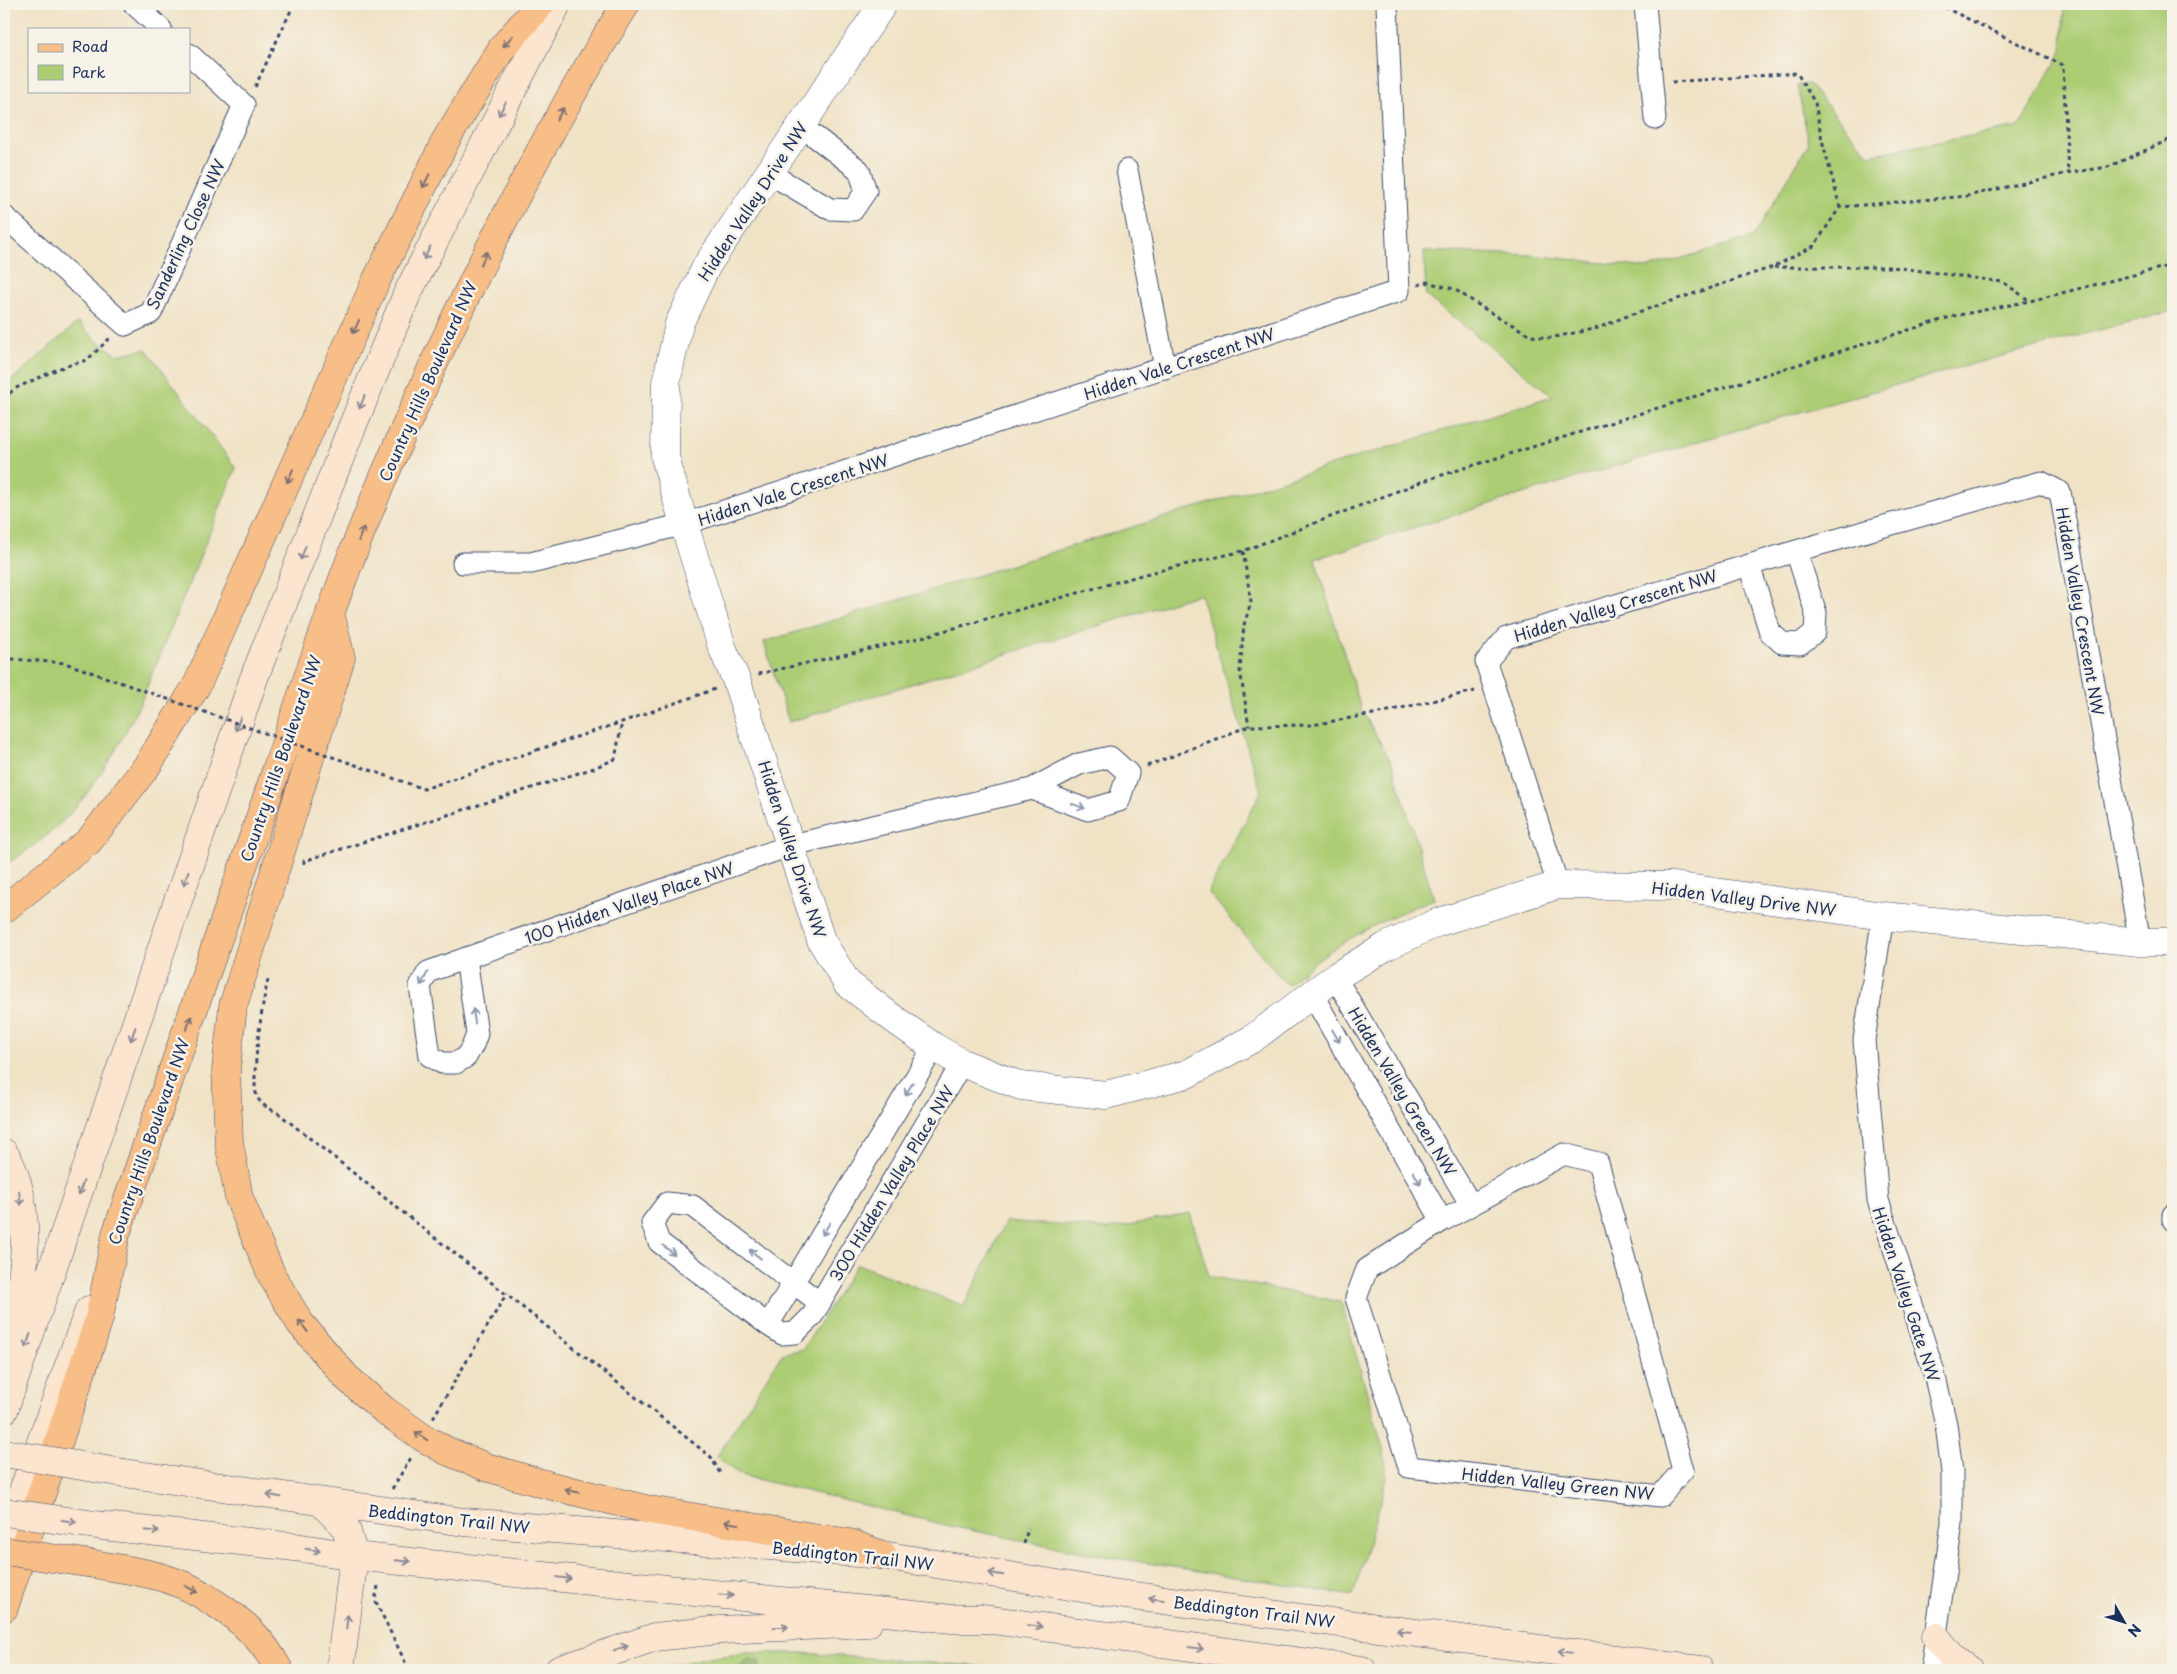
<svg xmlns="http://www.w3.org/2000/svg" width="2177" height="1674" viewBox="0 0 2177 1674" font-family="'Playpen Sans',sans-serif">
<style>
.green{fill:#adcd75;stroke:#647e6a}
.forest{fill:#8ab066;stroke:#527062}
.lines{fill:none;stroke-linecap:round;stroke-linejoin:round}
.minor-casing{stroke:#3b4a6d;stroke-width:23}
.tertiary-casing{stroke:#3b4a6d;stroke-width:29}
.secondary-casing{stroke:#3b4a6d;stroke-width:29}
.primary-casing{stroke:#3b4a6d;stroke-width:29}
.path{stroke:#3b4a6d;stroke-width:3;stroke-dasharray:4 4;stroke-linecap:butt}
.minor{stroke:#fff;stroke-width:21}
.tertiary{stroke:#fff;stroke-width:28}
.secondary{stroke:#fce5cf;stroke-width:28}
.primary{stroke:#f7be88;stroke-width:28}
.secondary-bridge-casing{stroke:#3b4a6d;stroke-width:29;stroke-linecap:butt}
.primary-bridge-casing{stroke:#3b4a6d;stroke-width:29;stroke-linecap:butt}
.path-bridge{stroke:#3b4a6d;stroke-width:3;stroke-dasharray:4 4;stroke-linecap:butt}
.secondary-bridge{stroke:#fce5cf;stroke-width:28}
.primary-bridge{stroke:#f7be88;stroke-width:28}
.oneway{stroke:#7e6f71}
.oneway2{stroke:#8c8a96}
.oneway3{stroke:#8d97ae}
.labels{text-anchor:middle;dominant-baseline:central;stroke-width:5;stroke-linejoin:round;paint-order:stroke}
.street-label{font-size:16px;fill:#1b2f5e;stroke:#f7f3e8}
</style>
<rect width="100%" height="100%" fill="#f7f3e8"/>
<filter id="ink" filterUnits="userSpaceOnUse"><feTurbulence type="fractalNoise" baseFrequency=".02" numOctaves="2"/><feDisplacementMap in="SourceGraphic" scale="10" xChannelSelector="R" yChannelSelector="G"/><feConvolveMatrix kernelMatrix="1 2 1 2 8 2 1 2 1" color-interpolation-filters="sRGB"/></filter>
<filter id="wash" filterUnits="userSpaceOnUse"><feTurbulence type="fractalNoise" baseFrequency=".0096" numOctaves="4" result="noise"/><feDisplacementMap in="SourceGraphic" scale="20" xChannelSelector="R" yChannelSelector="G"/><feGaussianBlur stdDeviation="1.12" result="paint"/><feColorMatrix in="noise" values="0 0 0 0 0 0 0 0 0 0 0 0 0 0 0 0 0 1.4 0 .05"/><feComposite in="paint" operator="in"/></filter>
<g filter="url(#wash)">
<rect width="100%" height="100%" fill="#f0e2c5"/>
<path class="green" d="M2064,4H2173V311C1885,385 1599,468 1315,559L1361,709L1392,763L1434,899C1397,913 1360,931 1327,953C1313,962 1300,974 1287,985L1208,892L1261,792L1200,594L789,722L764,642L1553,396L1426,296L1424,251L1531,255L1649,268L1753,237L1809,143L1797,85L1809,84L1869,155L2019,127L2062,51Z
M78,322L97,341L118,355L146,349L236,468L140,704C120,744 98,784 67,817C49,836 26,851 4,866V387Z
M1190,1213L1209,1276L1341,1302L1384,1452L1387,1479L1353,1596L1092,1554L954,1527L744,1476L728,1467L717,1456L782,1354L803,1349L857,1264L964,1306L1006,1221L1108,1229Z
M747,1653H803L1025,1670H655L699,1659Z"/>
<path class="forest" d="M749,1659L759,1660L760,1670H740V1665Z"/>
</g>
<g filter="url(#ink)">
<g class="lines">
<g class="minor-casing">
<path id="minor" d="M134,4L161,29
M1645,4L1655,119
M1127,170L1165,368
M769,173L830,209L853,210L866,191L859,170L801,126
M4,216L125,325L151,313L244,105L189,54
M463,563H531L684,524L1399,291L1387,4
M1749,565L1770,632L1782,643L1800,644L1815,632L1816,613L1796,551
M1558,885L1486,662L1506,638L1796,551L2041,482L2060,492L2140,942
M1883,916L1864,1040L1878,1200L1933,1369L1946,1424L1952,1472V1523L1931,1670
M466,958L477,1034L473,1045L466,1057L456,1063H442L430,1056L420,986L428,972L466,958L792,845L1032,789L1079,764L1110,757L1128,773L1119,801L1088,810L1032,789
M1335,977L1471,1205
M1312,994L1442,1221
M1564,1154L1598,1163L1683,1470L1660,1496L1409,1467L1356,1298L1367,1269L1442,1221Z
M2173,1215V1220
M820,1303L693,1206L667,1203L652,1223L659,1242L768,1325L782,1334L795,1333L812,1316L820,1303L962,1063
M768,1325L934,1047"/>
</g>
<g class="tertiary-casing">
<path id="tertiary" d="M883,4L707,265L679,324L666,383L665,457L684,524L722,647L737,682L821,940L847,983L895,1020L934,1047L962,1063L1021,1086L1106,1095L1187,1074L1252,1039L1335,977L1385,947L1436,923L1558,885L1673,886L1883,916L2140,942H2173"/>
</g>
<g class="secondary-casing">
<path id="secondary" d="M4,1153C27,1188 28,1251 20,1291C16,1309 9,1328 4,1346
M4,1410L254,678L348,437L407,294L557,4
M124,1473L464,1522L882,1555L1118,1594L1700,1670
M322,1503L346,1528L354,1556L340,1670
M103,1526L295,1547L354,1556L952,1619H984L1362,1670
M4,1543L89,1310
M1936,1637L1952,1657L1970,1670
M559,1670L655,1637L720,1630L868,1623"/>
</g>
<g class="primary-casing">
<path id="primary" d="M330,612L341,658L233,1006L226,1070L229,1142L239,1198L272,1276L300,1323L346,1377L384,1410L422,1437L447,1451L486,1467L548,1485L650,1510L849,1543L882,1555
M4,909L89,841L147,766L197,685L376,281L448,136L502,48L540,4
M93,1564C123,1569 155,1573 183,1585C194,1589 204,1596 213,1602C243,1621 262,1638 279,1670
M4,1608L99,1319L116,1234C166,1090 215,947 265,803C302,695 337,586 382,481C452,316 531,156 626,4"/>
</g>
<path class="path" d="M1937,4L2063,65L2068,173
M1672,82L1797,73L1815,103L1822,140L1840,207
M255,87L294,4
M1774,267H1893L2003,282L2030,301
M1418,285L1426,282L1454,289L1488,311L1532,336L1549,338L1569,334L1598,328L1627,316L1773,267L1814,246L1840,207L1967,196L2068,173L2108,167L2173,138
M4,399L14,389L60,368L87,360L110,338
M1243,551L1251,602L1244,625L1240,670L1249,726
M758,674L919,638L1145,574L1243,551L1426,480L1954,316L2030,301L2173,265
M537,750L622,722L715,689
M1147,766L1249,726L1312,725L1384,712L1475,691
M304,864V861L594,768L615,759L622,722
M268,980C263,998 250,1082 257,1096C260,1105 270,1109 278,1113L711,1457L721,1475
M433,1418L507,1293
M392,1489L412,1456
M1024,1544L1028,1528
M378,1586L375,1600L409,1670"/>
<use href="#minor" class="minor"/>
<use href="#tertiary" class="tertiary"/>
<use href="#secondary" class="secondary"/>
<use href="#primary" class="primary"/>
<g class="secondary-bridge-casing">
<path id="secondary-bridge" d="M4,1453L124,1473
M4,1512L103,1526"/>
</g>
<g class="primary-bridge-casing">
<path id="primary-bridge" d="M4,1551L93,1564"/>
</g>
<path class="path-bridge" d="M4,662L11,659L65,663L424,789L537,750"/>
<use href="#secondary-bridge" class="secondary-bridge"/>
<use href="#primary-bridge" class="primary-bridge"/>
</g>
<defs><path id="oneway-shaft" d="M-6 0H5M1.5-3L5.5 0L1.5 3" fill="none" stroke-width="1.6" stroke-linecap="round" stroke-linejoin="round" transform="scale(1.25)"/></defs>
<g class="oneway">
<use href="#oneway-shaft" transform="translate(508 41) rotate(130)"/>
<use href="#oneway-shaft" transform="translate(560 114) rotate(-61)"/>
<use href="#oneway-shaft" transform="translate(426 181) rotate(116)"/>
<use href="#oneway-shaft" transform="translate(484 258) rotate(-64)"/>
<use href="#oneway-shaft" transform="translate(356 327) rotate(114)"/>
<use href="#oneway-shaft" transform="translate(290 476) rotate(114)"/>
<use href="#oneway-shaft" transform="translate(361 534) rotate(-69)"/>
<use href="#oneway-shaft" transform="translate(189 1023) rotate(-71)"/>
<use href="#oneway-shaft" transform="translate(303 1326) rotate(-128)"/>
<use href="#oneway-shaft" transform="translate(421 1436) rotate(-147)"/>
<use href="#oneway-shaft" transform="translate(572 1491) rotate(-167)"/>
<use href="#oneway-shaft" transform="translate(732 1523) rotate(-171)"/>
<use href="#oneway-shaft" transform="translate(191 1589) rotate(29)"/>
</g>
<g class="oneway2">
<use href="#oneway-shaft" transform="translate(502 109) rotate(118)"/>
<use href="#oneway-shaft" transform="translate(427 253) rotate(117)"/>
<use href="#oneway-shaft" transform="translate(362 402) rotate(112)"/>
<use href="#oneway-shaft" transform="translate(303 553) rotate(111)"/>
<use href="#oneway-shaft" transform="translate(238 724) rotate(109)"/>
<use href="#oneway-shaft" transform="translate(186 878) rotate(109)"/>
<use href="#oneway-shaft" transform="translate(133 1034) rotate(109)"/>
<use href="#oneway-shaft" transform="translate(81 1188) rotate(109)"/>
<use href="#oneway-shaft" transform="translate(20 1198) rotate(82)"/>
<use href="#oneway-shaft" transform="translate(28 1341) rotate(109)"/>
<use href="#oneway-shaft" transform="translate(274 1496) rotate(-171)"/>
<use href="#oneway-shaft" transform="translate(69 1521) rotate(8)"/>
<use href="#oneway-shaft" transform="translate(152 1531) rotate(6)"/>
<use href="#oneway-shaft" transform="translate(313 1550) rotate(9)"/>
<use href="#oneway-shaft" transform="translate(403 1561) rotate(6)"/>
<use href="#oneway-shaft" transform="translate(996 1574) rotate(-171)"/>
<use href="#oneway-shaft" transform="translate(564 1578) rotate(6)"/>
<use href="#oneway-shaft" transform="translate(726 1595) rotate(6)"/>
<use href="#oneway-shaft" transform="translate(1156 1599) rotate(-173)"/>
<use href="#oneway-shaft" transform="translate(347 1622) rotate(-84)"/>
<use href="#oneway-shaft" transform="translate(1035 1626) rotate(8)"/>
<use href="#oneway-shaft" transform="translate(781 1627) rotate(-2)"/>
<use href="#oneway-shaft" transform="translate(1404 1631) rotate(-173)"/>
<use href="#oneway-shaft" transform="translate(621 1648) rotate(-18)"/>
<use href="#oneway-shaft" transform="translate(1196 1648) rotate(8)"/>
<use href="#oneway-shaft" transform="translate(1565 1652) rotate(-172)"/>
</g>
<g class="oneway3">
<use href="#oneway-shaft" transform="translate(1078 806) rotate(20)"/>
<use href="#oneway-shaft" transform="translate(424 979) rotate(119)"/>
<use href="#oneway-shaft" transform="translate(474 1016) rotate(-98)"/>
<use href="#oneway-shaft" transform="translate(1336 1036) rotate(60)"/>
<use href="#oneway-shaft" transform="translate(909 1089) rotate(121)"/>
<use href="#oneway-shaft" transform="translate(1417 1178) rotate(60)"/>
<use href="#oneway-shaft" transform="translate(826 1229) rotate(121)"/>
<use href="#oneway-shaft" transform="translate(669 1250) rotate(37)"/>
<use href="#oneway-shaft" transform="translate(755 1254) rotate(-142)"/>
</g>
</g>
<g class="labels">
<g class="street-label">
<text transform="translate(752 201) rotate(-57)">Hidden Valley Drive NW</text>
<text transform="translate(185 234) rotate(-65)">Sanderling Close NW</text>
<text transform="translate(1179 363) rotate(-18)">Hidden Vale Crescent NW</text>
<text transform="translate(427 381) rotate(-66)">Country Hills Boulevard NW</text>
<text transform="translate(793 489) rotate(-18)">Hidden Vale Crescent NW</text>
<text transform="translate(1615 605) rotate(-17)">Hidden Valley Crescent NW</text>
<text transform="translate(2081 611) rotate(80)">Hidden Valley Crescent NW</text>
<text transform="translate(280 758) rotate(-71)">Country Hills Boulevard NW</text>
<text transform="translate(793 849) rotate(72)">Hidden Valley Drive NW</text>
<text transform="translate(1744 898) rotate(7)">Hidden Valley Drive NW</text>
<text transform="translate(629 902) rotate(-19)">100 Hidden Valley Place NW</text>
<text transform="translate(1403 1091) rotate(59)">Hidden Valley Green NW</text>
<text transform="translate(148 1141) rotate(-71)">Country Hills Boulevard NW</text>
<text transform="translate(891 1183) rotate(-59)">300 Hidden Valley Place NW</text>
<text transform="translate(1907 1294) rotate(72)">Hidden Valley Gate NW</text>
<text transform="translate(1558 1483) rotate(6)">Hidden Valley Green NW</text>
<text transform="translate(449 1518) rotate(6)">Beddington Trail NW</text>
<text transform="translate(853 1555) rotate(6)">Beddington Trail NW</text>
<text transform="translate(1254 1611) rotate(7)">Beddington Trail NW</text>
</g>
</g>
<rect width="2177" height="1674" fill="none" stroke="#f7f3e8" stroke-width="20"/>
<rect x="28" y="28" width="162" height="65" fill="#f7f3e8" stroke="#9fa5b1"/>
<rect x="38" y="44" width="25" height="8" fill="#f7be88" stroke="#9fa5b1"/>
<text x="72" y="52" font-size="15" fill="#1b2f5e">Road</text>
<rect x="38" y="65" width="25" height="15" fill="#adcd75" stroke="#9fa5b1"/>
<text x="72" y="78" font-size="15" fill="#1b2f5e">Park</text>
<g transform="translate(2124 1622) rotate(129)" stroke="#f7f3e8" stroke-width="4" paint-order="stroke">
<path d="M0-4L9 19L0 12L-9 19Z" fill="#1b2f5e"/>
<text y="-8" font-size="14" font-weight="bold" text-anchor="middle" fill="#1b2f5e">N</text>
</g>
</svg>
